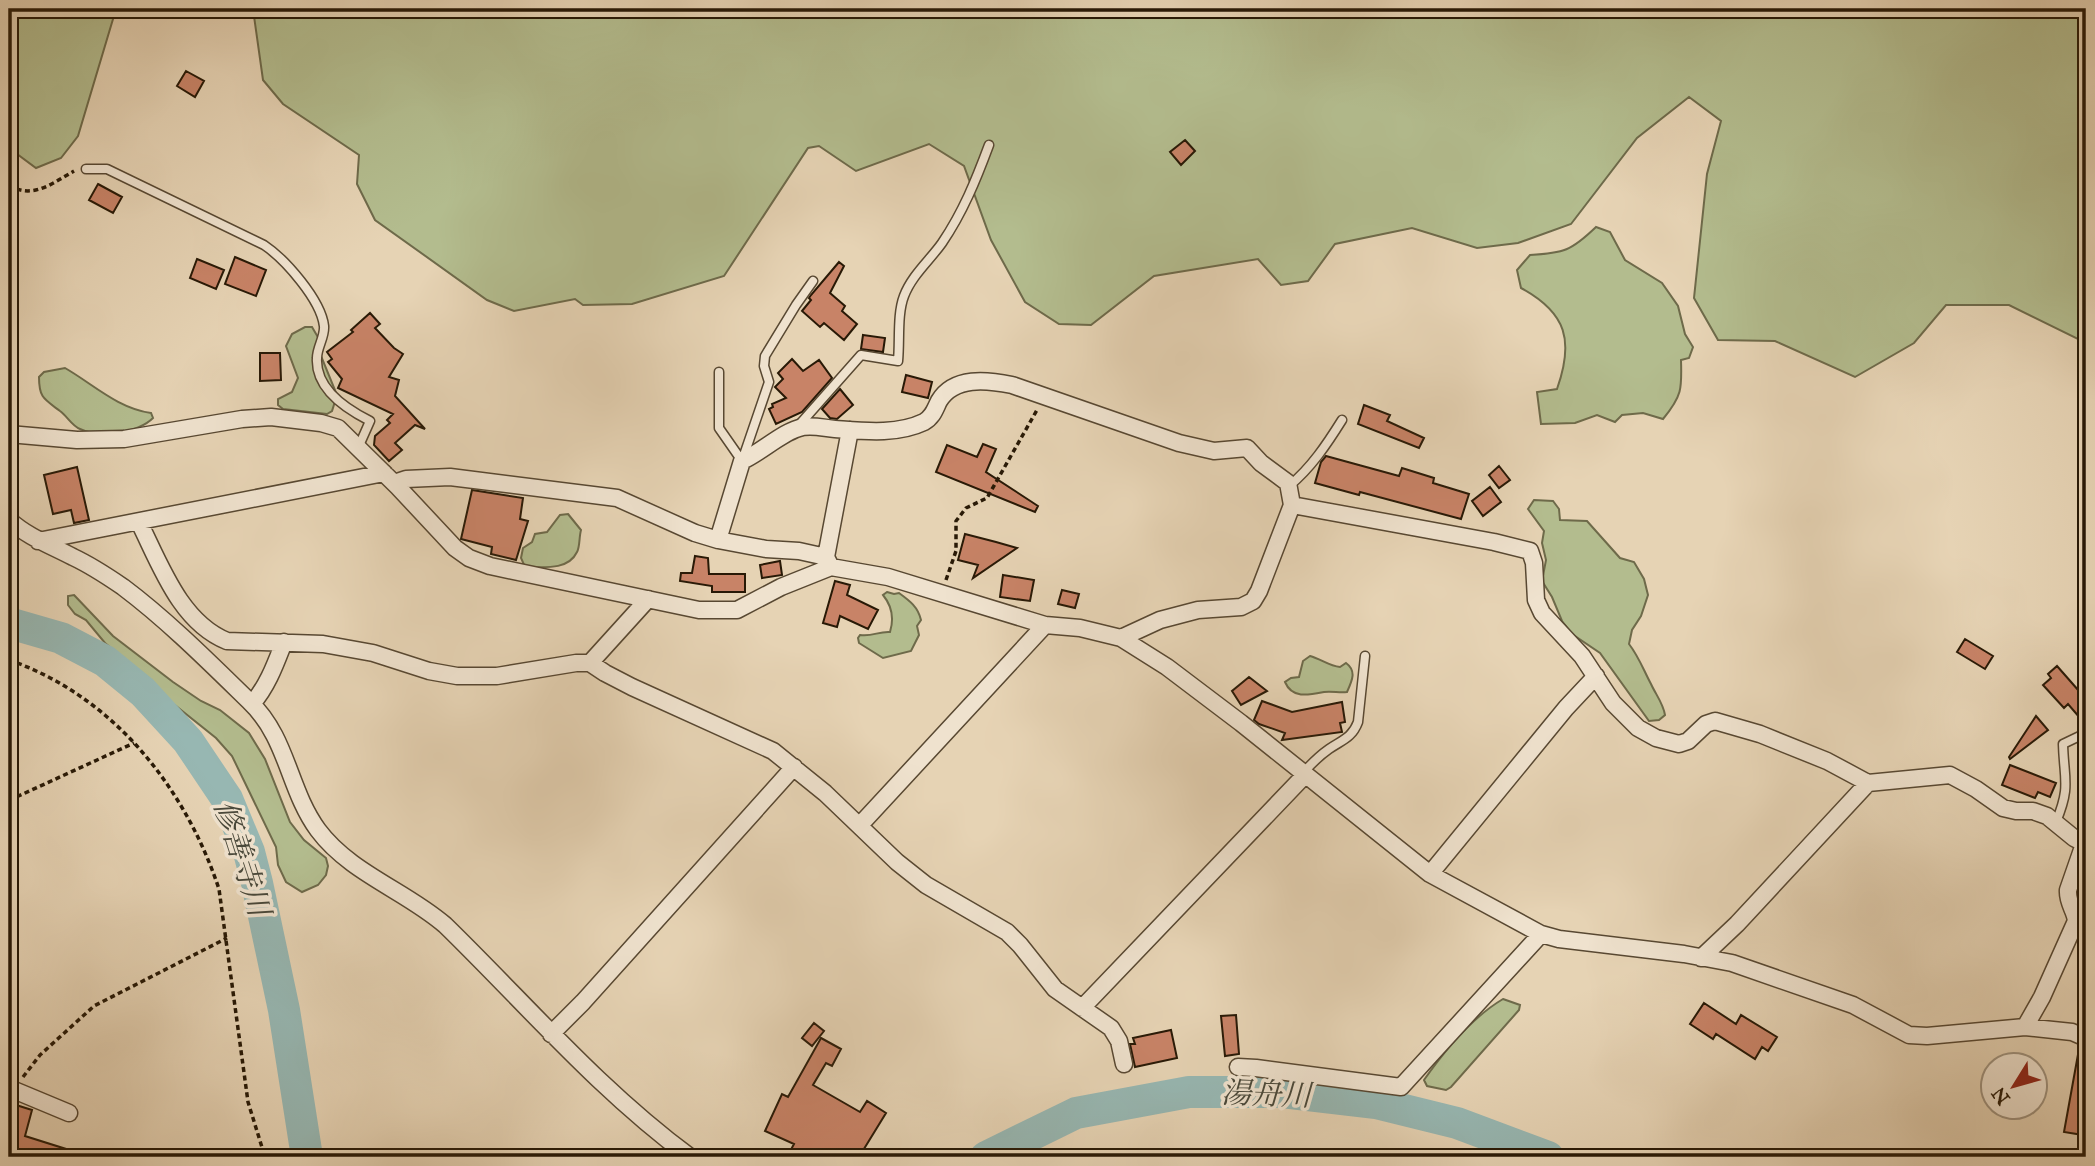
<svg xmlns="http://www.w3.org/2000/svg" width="2095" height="1166" viewBox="0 0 2095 1166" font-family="'IM FELL Great Primer','Noto Serif JP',serif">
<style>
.green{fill:#b3bc8e;stroke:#6e6a4a;stroke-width:2}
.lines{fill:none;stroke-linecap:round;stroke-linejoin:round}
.river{stroke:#97b7b2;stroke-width:32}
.building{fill:#c88367;stroke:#281906;stroke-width:2}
.service-casing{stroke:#584832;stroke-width:11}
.minor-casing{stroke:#584832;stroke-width:19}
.path{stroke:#281906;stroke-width:3.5;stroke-dasharray:5 3.5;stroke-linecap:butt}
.service{stroke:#efe2ce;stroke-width:8}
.minor{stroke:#efe2ce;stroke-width:16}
.labels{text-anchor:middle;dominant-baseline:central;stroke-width:7;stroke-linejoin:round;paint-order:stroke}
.water-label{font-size:30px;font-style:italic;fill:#49483a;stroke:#efe2ce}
</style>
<rect width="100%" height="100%" fill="#e6d3b4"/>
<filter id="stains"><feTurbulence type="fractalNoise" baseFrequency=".00286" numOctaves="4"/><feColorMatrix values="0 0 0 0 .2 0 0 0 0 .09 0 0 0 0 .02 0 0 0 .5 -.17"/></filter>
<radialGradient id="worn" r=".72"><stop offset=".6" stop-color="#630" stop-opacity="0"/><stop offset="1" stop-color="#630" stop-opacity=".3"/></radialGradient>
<path class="green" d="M9,9H116L78,136L61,158L36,168L9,148Z
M253,9H2086V343L2009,305H1946L1914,343L1855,377L1775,341L1718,340L1694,298L1707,174L1721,121L1689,97L1637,138L1571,224L1518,243L1477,248L1412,228L1335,244L1308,281L1281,285L1258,259L1154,276L1091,325L1059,324L1025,302L991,240L964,166L929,144L856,171L819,146L808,148L724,276L632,304L583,305L575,299L514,311L487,300L375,220L357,184L359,155L283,104L263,80Z
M1596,227L1610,232L1625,260L1662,283L1678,306L1685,334L1693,347L1689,358L1681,360C1682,389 1682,396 1663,419L1643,413L1622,415L1615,422L1597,415L1575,423L1541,424L1537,392L1557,389C1574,341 1567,313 1521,288L1517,270L1530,255C1564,253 1571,251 1596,227Z
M305,327H312L319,339L321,356L337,395L332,411L327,414L283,409L278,405V399L292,392L298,378L286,346L292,334Z
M65,368C93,384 117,408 151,413L153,418C138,433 99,438 80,429C72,426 67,416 60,411C44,399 39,398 39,377L44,372Z
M1534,500L1553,501L1559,509L1560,520L1587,521L1620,558L1634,562L1644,579L1648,595L1641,616L1632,630L1629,644C1639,657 1643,669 1651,684C1656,695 1663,703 1665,715L1659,720L1649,721L1600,653L1572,634L1562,621L1552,597L1542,581L1546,560L1542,543L1544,531L1528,509Z
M568,514L581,530C579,537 580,547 577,552C568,571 542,567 525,567L521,558L523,548L532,542L535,534L547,532L560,515Z
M887,592L894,594L899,593C910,601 918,607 921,620L917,626L919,635L911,651L883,658L859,643L858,638L860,635C872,637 879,631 890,632C894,619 892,606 883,595Z
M74,595L113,636L173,682L201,701L220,710L249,733L265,759L290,822L304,840L326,858L328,866L326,875L318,885L302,892L286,882L278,865L276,847L232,756L216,738L166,698L150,681L105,643L86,620L75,614L68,605V596Z
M1310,656C1321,659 1329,666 1340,667L1346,663C1357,671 1352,681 1347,692C1340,693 1332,691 1324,692C1309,695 1292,699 1285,682L1291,678L1299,677L1303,661Z
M1503,999L1520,1005L1519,1010L1451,1087L1446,1090L1427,1086L1424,1080C1445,1050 1471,1018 1503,999Z"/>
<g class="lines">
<path class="river" d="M9,623L61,638L105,661L143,692L188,741L227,799L249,852L257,883L284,1010L307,1157
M986,1157L1076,1113L1189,1092H1282L1376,1103L1457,1123L1548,1157"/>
</g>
<path class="building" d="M186,71L204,81L195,97L177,86Z
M1185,140L1195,151L1181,165L1170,152Z
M98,184L122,197L113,213L89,200Z
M235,257L266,270L256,296L225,284Z
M197,259L224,270L216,289L190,278Z
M839,262L844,266L830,293L845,306L842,311L857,324L844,340L824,323L820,327L802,311L811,300L809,298L811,295Z
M370,313L380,324L375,328L394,348L403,354L389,377L399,380L395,396L425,429L415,425L395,443L402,450L389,461L374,445L375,436L390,423L387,420L393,414L338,388L342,379L328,362L332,359L327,352L353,332L351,330Z
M863,335L885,338L883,352L861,349Z
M260,353H280L281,380L260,381Z
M792,359L803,371L819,360L832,378L802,412L776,424L769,409L773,407L772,404L786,398L775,387L783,379L778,373Z
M906,375L932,382L928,398L902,392Z
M840,389L853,405L837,419L830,418L822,409Z
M1364,405L1390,415L1387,421L1424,438L1419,448L1358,424Z
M983,444L996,449L986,472L1038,506L1035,512L936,472L947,445L977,457Z
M1326,456L1399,476L1402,468L1434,478L1433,483L1469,494L1461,519L1360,492L1359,495L1315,483L1321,462Z
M1499,466L1510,480L1499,488L1489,475Z
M77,467L89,520L74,523L71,510L53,514L44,475Z
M1490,487L1501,502L1483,516L1472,501Z
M472,490L523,498L520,519L528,521L516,560L491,554L492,547L461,539Z
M965,534L996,542L1017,548L973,578L978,565L958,560Z
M695,556L708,558L709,574H745V592H712V586L680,581L681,573H692Z
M780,561L782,575L762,578L760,565Z
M1003,575L1034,580L1030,601L1000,597Z
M835,581L850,585L847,595L878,610L868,629L840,616L837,627L823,623Z
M1062,590L1079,594L1075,608L1058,604Z
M1965,639L1993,656L1985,669L1957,652Z
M2057,666L2086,699V725L2068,704L2064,708L2043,685L2051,678L2048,674Z
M1249,677L1267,691L1241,705L1232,691Z
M1262,701L1292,712L1342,702L1345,722L1340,723L1342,732L1282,740L1285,733L1259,724L1254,720Z
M2036,716L2048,730L2010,759L2009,757Z
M2010,765L2056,783L2050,797L2038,792L2035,798L2002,785Z
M1704,1003L1736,1024L1741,1015L1777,1037L1768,1051L1762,1047L1755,1059L1716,1034L1713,1039L1690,1024Z
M1236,1015L1239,1054L1225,1056L1221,1016Z
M814,1023L824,1031L812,1046L802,1038Z
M1171,1030L1177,1058L1135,1067L1130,1044H1135L1133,1038Z
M821,1038L841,1049L832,1066L826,1063L813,1085L860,1112L867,1101L886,1113L859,1157H787L794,1144L765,1131L782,1094L788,1097Z
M2079,1049L2086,1050V1117L2083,1135L2064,1132Z
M16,1105L32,1110L25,1136L82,1154L81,1157H20L21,1154L9,1151V1131Z"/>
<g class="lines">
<g class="service-casing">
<path id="service" d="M86,169H107L264,245C285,259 321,300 324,326C325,337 317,347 317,358C315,389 346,409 370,421L358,448
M719,372V428L742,461
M800,424L861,355L898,361C900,341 897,314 904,296C912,275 930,260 942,243C963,212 976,180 989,145
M743,458L769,382L764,366L765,356L796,305L813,281
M1289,486C1311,468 1327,444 1342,420
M1303,773C1311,764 1319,756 1329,749C1342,740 1352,738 1358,722L1365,656
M2056,822C2071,786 2064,780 2063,744L2086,733"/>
</g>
<g class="minor-casing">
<path id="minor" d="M9,434L77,440L124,439L242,419L271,417L321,423L338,428L398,487L455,548L469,558L490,566L699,610H737L781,587L831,567L888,577L1045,625L1080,628L1121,638L1167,667L1241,723L1430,874L1541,934L1559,939L1684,954L1732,963L1853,1005L1909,1035L1927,1036L2025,1027L2072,1032L2086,1038
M394,483L406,479L450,477L617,498L695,533L718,540L766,549L799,551L826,557L831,567
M1292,505L1494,542L1530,551L1534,563L1536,600L1542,613L1582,656L1613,703L1638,728L1656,738L1679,744L1688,741L1706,724L1715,721L1760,734L1827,761L1868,783L1950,775L1976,789L2003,808L2016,811H2033L2047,816L2074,838L2086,844
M9,520C28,537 50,545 73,557C90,565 107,576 123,587C167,620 209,662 249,701C288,738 288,789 318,830C350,873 406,891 445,925C527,1005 598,1089 690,1157
M139,522C160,564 180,622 227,641L323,644L373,653L429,671L457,676H497L576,663H590L605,673L632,687L773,751L825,793L897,862L926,885L1007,932L1020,945L1055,989L1111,1028L1119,1041L1124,1064
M718,540L742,461C762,452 783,431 803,427C813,425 824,428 835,429C863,431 897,435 924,422C933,417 935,409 939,401C954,376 987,380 1012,385L1179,443L1214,451L1247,448L1261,463L1288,483L1292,505L1259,591L1253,601L1241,607L1198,610L1160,620L1121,638
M38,541L384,473
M826,557L850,430
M590,663L648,599
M252,704C268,685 275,665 284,642
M860,825L1045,625
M1430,874L1566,708L1596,676
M1701,958L1737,924L1868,783
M1082,1008L1305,775
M2025,1027L2042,997L2076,921C2075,910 2067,903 2068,890L2084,844
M551,1034L583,1002L794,767
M1238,1067L1256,1068L1401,1087L1541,934
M9,1088L69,1113"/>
</g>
<path class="path" d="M9,185C32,200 53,183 74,171
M946,580L956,551V521L966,508L987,498L1037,410
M9,660C113,696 185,787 219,889L248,1102L265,1157
M9,798L12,799L134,743
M23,1077L40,1055L94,1006L227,938"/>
<use href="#service" class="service"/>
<use href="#minor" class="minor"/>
</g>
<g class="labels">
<g class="water-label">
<text transform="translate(242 858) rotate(72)">修善寺川</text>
<text transform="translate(1266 1094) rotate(2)">湯舟川</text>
</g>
</g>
<rect width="2095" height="1166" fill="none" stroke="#e6d3b4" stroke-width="35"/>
<rect x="10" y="10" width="2074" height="1145" fill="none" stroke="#281906" stroke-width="3.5"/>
<rect x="18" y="18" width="2060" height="1131" fill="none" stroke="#281906" stroke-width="2"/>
<g transform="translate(2014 1086) rotate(233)"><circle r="33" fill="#efe2ce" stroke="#9f927e" stroke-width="2"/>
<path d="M0-5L12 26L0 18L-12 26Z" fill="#8f2418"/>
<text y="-10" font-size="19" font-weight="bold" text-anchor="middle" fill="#281906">N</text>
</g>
<rect width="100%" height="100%" filter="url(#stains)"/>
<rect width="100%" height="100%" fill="url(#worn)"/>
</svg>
